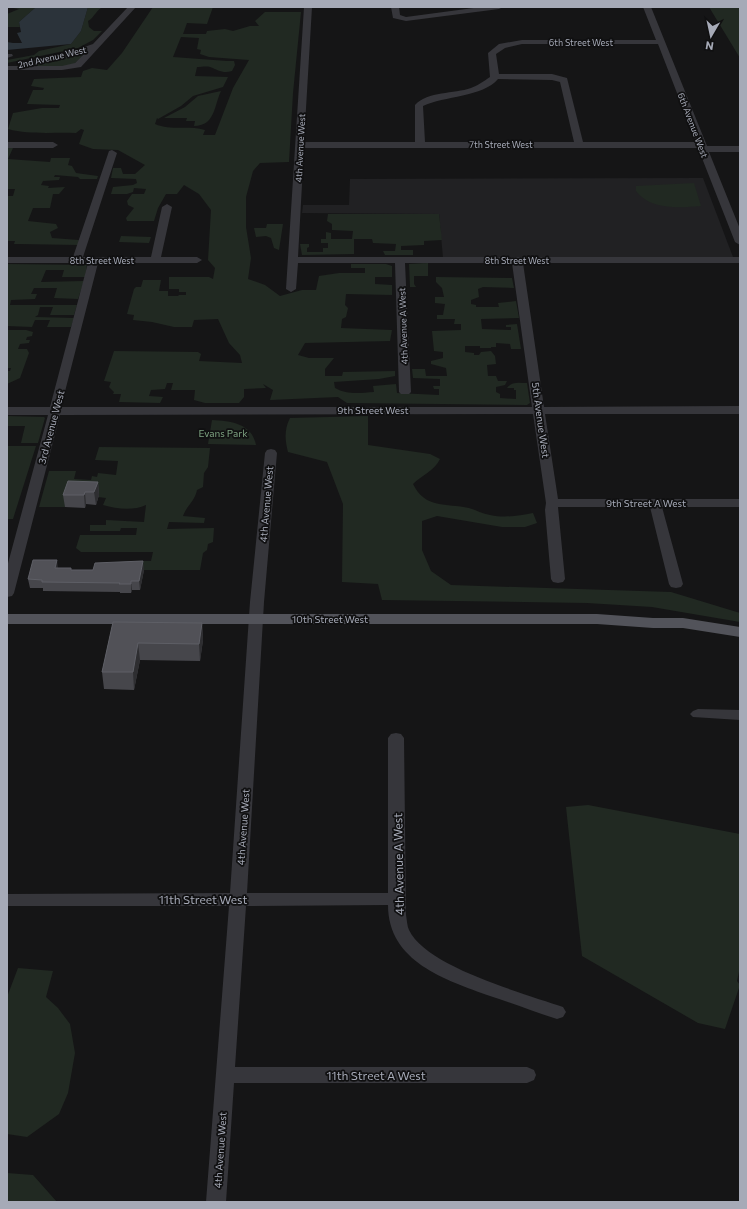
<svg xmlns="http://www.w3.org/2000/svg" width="747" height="1209" viewBox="0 0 747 1209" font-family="Commissioner,sans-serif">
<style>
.built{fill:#212123}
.green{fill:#212922;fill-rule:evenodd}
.water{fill:#2b333a}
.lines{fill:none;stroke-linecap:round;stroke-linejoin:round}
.minor{fill:#36363b;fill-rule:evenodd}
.major{fill:#52535a;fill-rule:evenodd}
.wall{fill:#46464b}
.shaded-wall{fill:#2e2e31}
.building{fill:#515157;stroke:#5e5f66}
.labels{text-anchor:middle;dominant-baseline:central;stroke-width:3.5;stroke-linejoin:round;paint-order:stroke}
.far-street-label{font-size:9px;fill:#a6aab7;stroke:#101011}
.street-label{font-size:10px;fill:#a6aab7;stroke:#101011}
.park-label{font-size:10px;fill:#7da281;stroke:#101011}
.near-street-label{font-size:12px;fill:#a6aab7;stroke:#101011}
</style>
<rect width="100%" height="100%" fill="#151516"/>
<path class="built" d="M703,178L733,257L443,258L439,214L302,213L303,205H349L350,179Z"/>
<path class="green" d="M7,7H36L19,22L20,27H7V14L19,9Z
M88,7H103C95,11 95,17 88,21L89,27L94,31H102L93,40L78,48L7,63V60L34,55L39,51L71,44L81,31Z
M153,7H213L207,24L187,23L183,34H206L207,31L225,29L233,31L250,26H259L255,21L265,12H301L293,93L289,162L260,163L253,171L246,197V227L251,258L248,279L265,285L280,296L302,290H316L319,276L339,273H365V268H351V264H386L392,266V277H375V284L392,285V295L346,294L345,305L348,308L346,317L342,319L341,328L392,330L390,341L305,343L298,355L309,358H334L325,369V376H342L343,372L395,371V376L379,379L334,382L335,388C347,395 360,393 374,392L373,386L396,384L397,393L439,395V389H434L433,386H440V379L413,378L412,369H425L426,376H447L446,368L431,364V361L443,358V352L434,351L432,331L461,330V324H454L455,319H437V315H443L445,304L435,303V297H444L442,288L436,282V277L512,278L514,288L483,287L478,289L479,297L471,300V304L476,305V307H499L498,303L516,301L519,318L481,319L482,329L511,330V327H506V325L517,324L521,349H511L510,344L496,343V347H491V348H480V346H465V352L474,353V355H479L481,352L491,351L495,356L496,364L487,365L488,376H496L498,381H507L505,385L496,387V392L500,394V398L516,399V390H514V388H507C512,381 519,383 527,383L530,403L527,405L347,403L338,397L270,400L273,390L263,384L266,388L244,389V397L239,403H205L194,400L195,390H171L173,383H167L165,389L151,390L149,396L163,397L160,403L119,402L121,394H113L114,392L109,387L111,382L104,381L114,351L198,352L201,354L199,361L242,363L240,355L229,343L218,319L194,320L192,327H174L152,322L133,320L134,315L127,314L134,289L136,287H141L143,280H161L159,291H168V296H178L179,295H186V292H179V289H169V277H209L213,279L215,268L208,260L211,210L199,194L184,185L177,194H166L158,208L154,221H127L126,218L134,208L128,205L127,201L132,194H144L146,189L134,188L133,192L127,194H111L113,187L133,185L137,183L136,179L111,178L113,168H121L123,174H135L145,165L118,150L93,149L79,144L84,130L81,129L76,133C54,132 30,135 8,129L13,113L42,108H59L60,105L27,104L33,90H43L44,88L31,86L34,79L81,77L83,71L92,68L107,70L122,53ZM181,37L199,38L197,49L201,50L200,54L209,57L249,60L233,88L215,135H203L205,130C188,125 171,131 155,124L157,118L158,119L181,106L193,96L223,87L228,77L195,76L197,67C201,67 207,66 210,67C218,70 223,74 232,71L235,65L234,61H227L173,57Z
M709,7H740V58Z
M83,53H86L74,64L61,67L21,66Z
M221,91C214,106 215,126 194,126L195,121H186L187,118H164L185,107L198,96Z
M7,148H13L8,159L50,162L51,158H70L68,165L72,166L76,173L98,176L97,179H80L78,177L55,175L54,177H60L59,180L43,181L41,185L49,186L48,188L65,187L59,194H53L50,208H33L28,221L56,224L58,228L50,232L52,238L79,240L78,245L19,244H14L15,241H7V196H13L15,189H7Z
M694,183L701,206C679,208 650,210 636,191V186Z
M328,214H439L442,240L424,241V245L401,246V250H413V255H385L383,251H395L396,244L373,243L372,239H354V254L302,255L300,244H309V247L307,248V252H323V248H328V243H321V239H326V232L331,233V239H352L353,231L332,230V224L327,221Z
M267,224H283L279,250L274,248L271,238L266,236L256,237L254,228H266Z
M121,236L151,237L149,243L119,242Z
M428,263V276H414V284L416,287H410L409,264Z
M7,264L87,265L85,277H62L64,270H46L41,282L84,281L78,299L54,298L57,288H34L31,294H37L35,299L11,300L10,305H77L74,315H50L53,307H40L38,315L35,317L74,318L71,327H47L50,320H35L32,327L7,326Z
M7,330H26L33,332L32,336L27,337L26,340H30L29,343L20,344L18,349H27L29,353L20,378L7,384V371H10L11,368H7Z
M7,416L44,417L45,418L38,443H21L25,426H7Z
M368,416V445L430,454L440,459C435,470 421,476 413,484C425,509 446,503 469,508C476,510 483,514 490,515C504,518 518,516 533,513L537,523L525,527H502L437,516L422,521V550L431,571L451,585L671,592L740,613V622L652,607L587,603L382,600L378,584L342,582L343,504L327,462L288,452C285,441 284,429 290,418Z
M212,420C230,421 252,423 256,445L208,444Z
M7,446H36L13,519H7Z
M99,447L210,448L208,467L204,473L203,487L197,490C195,501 187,505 183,516L205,518L204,523L169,522L167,529L214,528L213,542L208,544L207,550L203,553L200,570H135L136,561H151L153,552H81L76,548L80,535H136L137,528H121L120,531H90V525H106V520L144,522L146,505C133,511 117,509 103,505L106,498L98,497L99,495L70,494L65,507H39L49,471H76L74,479L91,480L92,476L97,477L98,473L116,475L118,461L95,460Z
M588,805L740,834V967L737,981L740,985L725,1029L698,1023L582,956L566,807Z
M18,968L53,971L46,997L58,1008L70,1024L75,1053L68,1093L59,1114L27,1137L7,1134V997Z
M7,1173L33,1175L57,1202H7Z"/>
<path class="water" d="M36,7H88L81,31L71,44L7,50V42L13,43H22L17,33L21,32L19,22Z"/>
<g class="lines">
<path class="minor" d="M128,7H136L81,67L62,70H7V66H62L75,63L86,52L66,58L33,64L29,62L33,60L64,54L93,44Z
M304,7H312L304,142H415V105C428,91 454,94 471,88C477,86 484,81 490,77L488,53L499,44L522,40H656L643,7H651L707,146H740V152H709L740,229V245L735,242L698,148H304L298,257H740V263H523L544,407L740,406V414H545L558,499H740V507H662L683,584L681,587L676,588L671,587L669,584L650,507H558L565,579L563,582L558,583L553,582L551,579L545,510L546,503L533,414L60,415L14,593L12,596L7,597V567L48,415H7V407H50L88,263H7V257H73L109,151L112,150L117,153L83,257H151L162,207L167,204L172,207L161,257H197L202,260L197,263H98L61,407H532L512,263H405L411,392L409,394H401L399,392L395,263H298L296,289L291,292L286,289ZM522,44H658L696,142H583L567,78L552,74H499L496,54L505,48ZM498,79L552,80L560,82L574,142H425L423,106C444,96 483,97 498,79Z
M391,7H399L400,15L406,17L481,7H503L499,9L406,21L393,18Z
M7,54H12L13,56L7,58Z
M7,142H53L58,145L53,148H7Z
M271,449L275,450L277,453L264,602L247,893H388V738L391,734L396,733L401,734L404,738L406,915C407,920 407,926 409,930C426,967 526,994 563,1007L566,1012L563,1017L557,1019C535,1012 512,1003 490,996C446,980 388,962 388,905L246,906L235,1067H527L534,1070L536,1075L534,1080L527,1083H234L226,1202H206L229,906H7V894L230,893L250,602L265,453L267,450Z
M698,709L740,710V720L693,717L690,714L693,711Z"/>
<path class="major" d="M7,614H597L653,618H683L740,627V637L683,628H653L597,624H7Z"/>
</g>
<path class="wall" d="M98,482L99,495L96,505L86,504L85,508L65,507L63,495Z
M58,568H71V570H144L140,590H132L131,593H120V592L43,591V588H30L28,579Z
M113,622L202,623L203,640L200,661L140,660L134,690L104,689L102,672Z"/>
<path class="shaded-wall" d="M98,482L99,495L96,505L94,492Z
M85,492L86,504L85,508L84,495Z
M57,560L58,569L55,568Z
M143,561L144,570L140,590L139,581Z
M131,581L132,590L131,593Z
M202,623L203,640L200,661L199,644Z
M138,643L140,660L134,690L133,672Z"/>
<path class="building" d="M68,481L98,482L94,492H85L84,495H63Z
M33,560H57L55,568H71V570H93L95,563L143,561L139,581H131V584H119L120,583L42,582V580L28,579Z
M113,622L202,623L199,644L138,643L133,672H102Z"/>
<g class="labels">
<g class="far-street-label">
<text x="581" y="42">6th Street West</text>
<text transform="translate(52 57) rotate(-13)">2nd Avenue West</text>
<text transform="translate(693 125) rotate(69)">6th Avenue West</text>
<text x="501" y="144">7th Street West</text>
<text transform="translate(300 148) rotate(-87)">4th Avenue West</text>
<text x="102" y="260">8th Street West</text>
<text x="517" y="260">8th Street West</text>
<text transform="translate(403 326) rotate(-92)">4th Avenue A West</text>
</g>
<g class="street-label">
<text x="373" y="410">9th Street West</text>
<text transform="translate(541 420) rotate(82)">5th Avenue West</text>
<text transform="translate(51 427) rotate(-75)">3rd Avenue West</text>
<text x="646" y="503">9th Street A West</text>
<text transform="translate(266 504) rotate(-85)">4th Avenue West</text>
<text x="330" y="619">10th Street West</text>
<text transform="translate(243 827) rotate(-86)">4th Avenue West</text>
<text transform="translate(220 1150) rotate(-86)">4th Avenue West</text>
</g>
<g class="park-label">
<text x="223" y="433">Evans Park</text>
</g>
<g class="near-street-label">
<text transform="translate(398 864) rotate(-91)">4th Avenue A West</text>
<text x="203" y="899">11th Street West</text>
<text x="376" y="1075">11th Street A West</text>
</g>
</g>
<rect width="747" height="1209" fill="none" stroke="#a6aab7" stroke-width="16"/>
<g transform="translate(711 36) rotate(189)" stroke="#101011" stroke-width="3" paint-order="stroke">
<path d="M0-3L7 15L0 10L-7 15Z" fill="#a6aab7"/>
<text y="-6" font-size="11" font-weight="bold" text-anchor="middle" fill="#a6aab7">N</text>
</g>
</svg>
